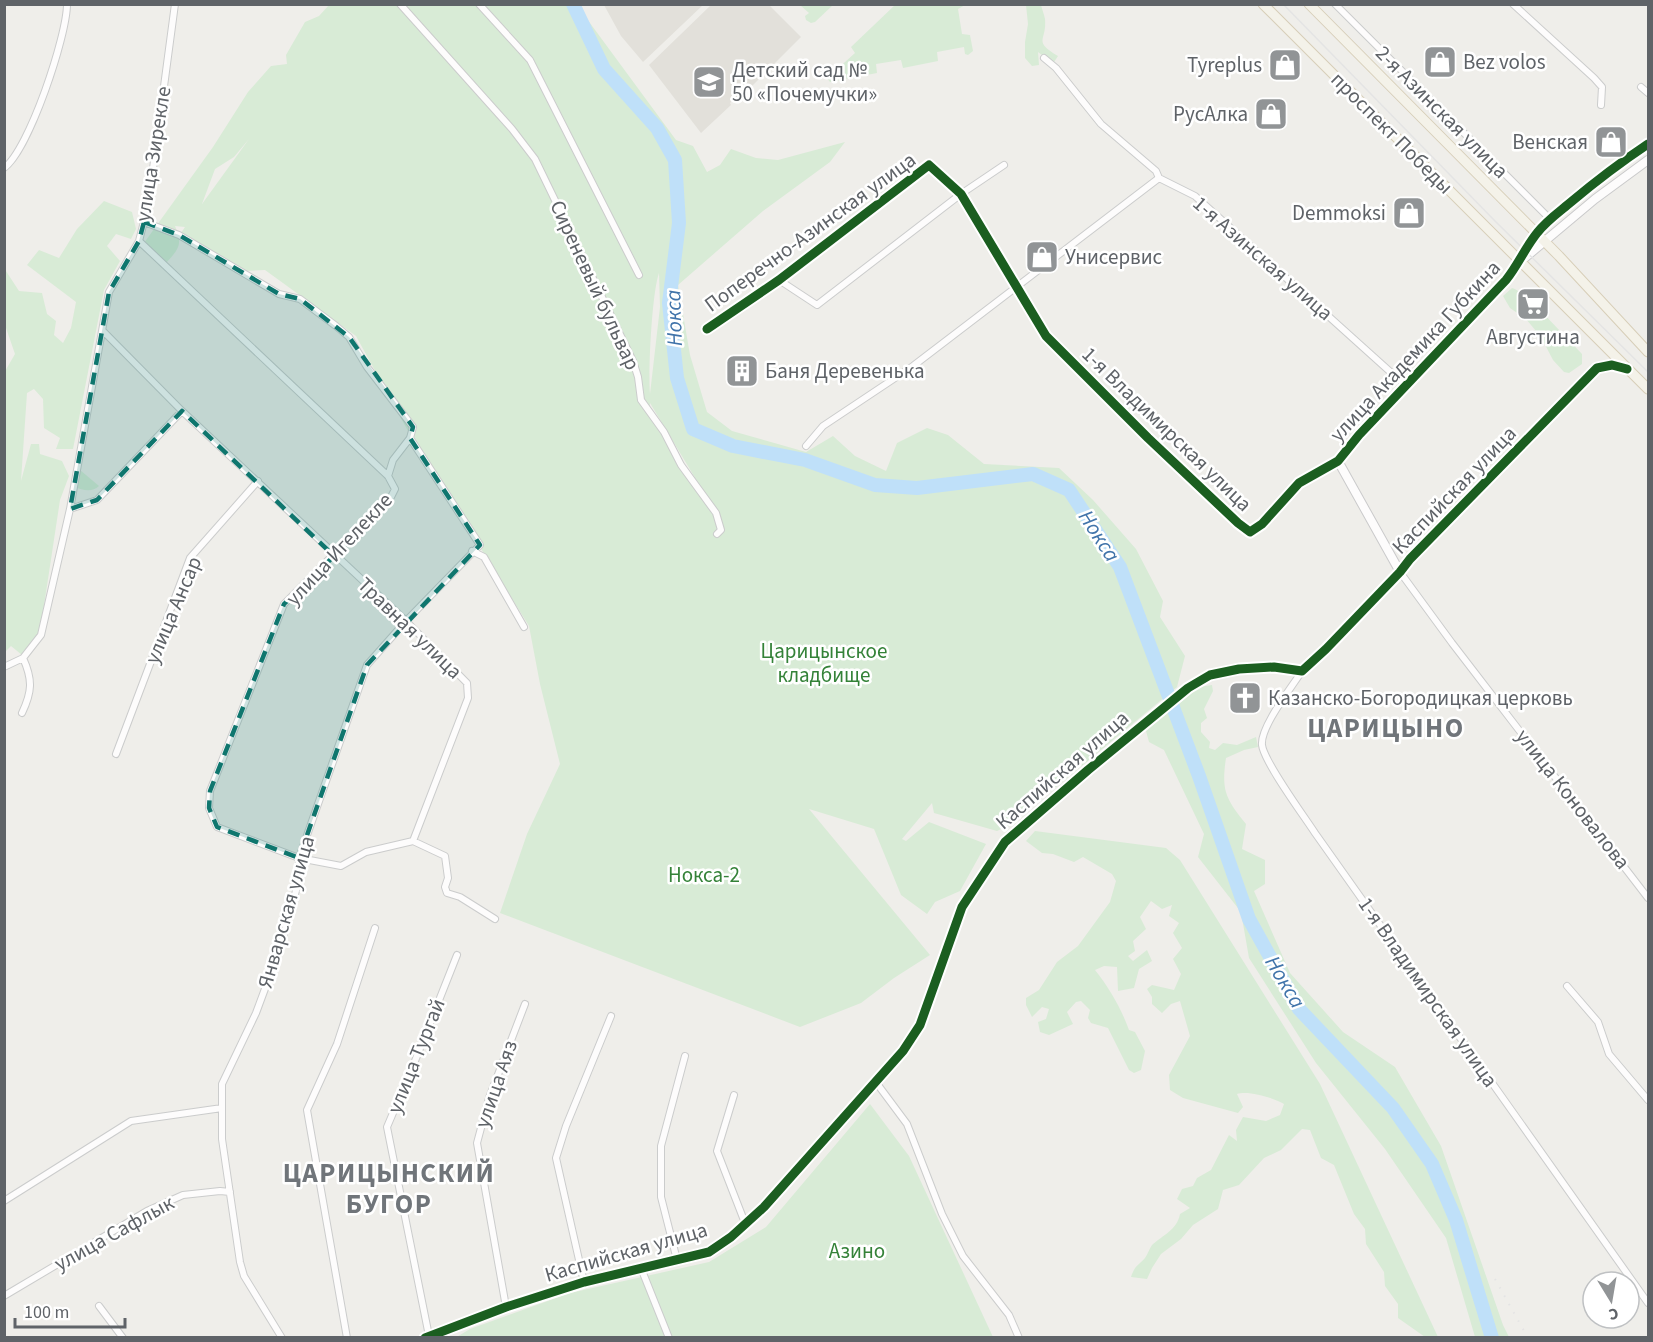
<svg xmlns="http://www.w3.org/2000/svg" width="1653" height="1342" viewBox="0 0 1653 1342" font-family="'Source Sans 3',sans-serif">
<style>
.education{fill:#e2e0da}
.green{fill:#d8ebd6;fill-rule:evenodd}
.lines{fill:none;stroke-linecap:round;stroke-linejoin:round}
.river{stroke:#bfe0f9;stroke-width:14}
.street-casing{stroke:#cbcccc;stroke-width:8}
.secondary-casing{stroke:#cacacb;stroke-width:10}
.primary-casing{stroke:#d7ceb8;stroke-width:11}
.street{stroke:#fdfcfc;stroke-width:6}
.secondary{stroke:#fdfcfc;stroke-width:8}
.primary{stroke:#f4f2e9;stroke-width:9}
.tram{stroke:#e4e4e4;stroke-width:1.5}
.rail{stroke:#e4e4e4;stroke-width:2;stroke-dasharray:1.5 8;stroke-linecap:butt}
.cycleway-casing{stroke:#fff;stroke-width:13}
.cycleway{stroke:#1b5e20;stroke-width:9}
.marked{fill:#0f766e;fill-opacity:0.2;stroke:#0f766e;stroke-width:4.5;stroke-dasharray:12 8;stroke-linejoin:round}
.labels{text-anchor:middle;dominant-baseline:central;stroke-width:5;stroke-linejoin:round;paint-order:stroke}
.poi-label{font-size:21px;fill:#5f6368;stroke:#fff;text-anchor:start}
.street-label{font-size:21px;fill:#5f6368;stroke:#fff}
.park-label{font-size:21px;fill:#348238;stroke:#fff}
.water-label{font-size:22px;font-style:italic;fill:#4174aa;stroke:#fff}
.district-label{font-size:27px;font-weight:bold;letter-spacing:1.5px;fill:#70757a;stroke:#fff}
</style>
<rect width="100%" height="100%" fill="#efeeea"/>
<path class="education" d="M604,5H703L643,62L621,36Z
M711,5H769L801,37L736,102L733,100L730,103L731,105L701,133L649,65Z"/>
<path class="green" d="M329,5H581L587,19L676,140L693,146L707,172L720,165L731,149L756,158L778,160L845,142L830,162L763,211L678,285L690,355L707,412L732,431L806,452L833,436L855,456L886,471L897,443L927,428L948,435L984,464L1059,468L1093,500L1136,549L1163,601L1160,617L1185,656L1177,687L1010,825L997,831L934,813L932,803L902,839L906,841L929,822L986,844L960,891L935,902L927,914L901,895L874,829L809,809L930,955L894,978L861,1003L800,1027L500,913L527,834L560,764L540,684L529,626L408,431L356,336L265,270L244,271L181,233L185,227L175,226C183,244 179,249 166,263L144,243L213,147L248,92L271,66L287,64L286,55L305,22L319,16ZM249,139L202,204L215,169L234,157ZM659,273L660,307L650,394C648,371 652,292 659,273ZM650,403L712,506L711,507L650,410Z
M800,5H833L815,22L811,23L806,20L805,16L809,13Z
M895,5H965L958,9L962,34L970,35L973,51L968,55L965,54L964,47L937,52L938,61L903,68L901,60L876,64L877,73L830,82L824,74L830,68L835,71L855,53L851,47Z
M1026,5H1041C1042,9 1044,14 1045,19C1047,42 1032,40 1058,56L1054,62L1047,59L1038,52L1039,65L1032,66L1025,58V42L1028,24Z
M104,201L132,212L136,229L131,239L116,234L107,246L120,261L104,290L73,449H56L60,438L44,428L43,399L34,389L27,393L21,481L31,444H39L40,454L62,461L69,476L60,500L40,632L22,655L11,646L4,653V373L15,354L5,325L4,268L19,291L42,293L47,314L56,321L54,335L63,343L71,328L76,302L27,265L39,250L59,258L77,229Z
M1512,288C1523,291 1528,304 1536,313L1540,310L1582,354V364L1569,373L1564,372L1553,360L1541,337L1526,319L1510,308L1503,296Z
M80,470L99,486C92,493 82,490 75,487Z
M1212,685L1213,691L1204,709L1207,718L1201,723V732L1210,742L1209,748L1215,750L1223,743L1237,745L1256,737L1258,747L1244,750L1226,758C1221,791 1226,799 1246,824L1242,849L1265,860V884L1254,891L1290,973L1343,1032L1395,1067L1441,1146L1503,1325L1509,1337H1475L1446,1238L1385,1149L1316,1063L1249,958L1241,912L1198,857L1204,834L1164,750L1149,742L1146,731L1199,687Z
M1035,831L1166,848L1180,860L1320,1084L1438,1337H1425L1398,1318V1304L1385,1286L1384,1272L1366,1244L1365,1229L1354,1214L1334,1165L1321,1158L1310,1130L1302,1129L1281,1150L1264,1158L1239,1185L1223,1190L1218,1209L1193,1225L1181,1239L1161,1254L1152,1268L1147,1279L1131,1277C1135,1265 1138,1266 1145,1258C1148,1254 1149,1249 1152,1245C1163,1235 1177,1230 1180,1214L1190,1208L1177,1199L1182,1189L1193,1186L1197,1178L1211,1170L1229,1135L1237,1141L1236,1130L1243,1117L1266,1121L1280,1115L1284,1104C1274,1098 1248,1090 1237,1094L1243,1107L1238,1113L1183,1098L1170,1090L1169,1075L1190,1036L1180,1001L1171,1004L1162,1013L1152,1004V997L1147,989L1152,985L1174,990L1181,974L1173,959L1182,948L1173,933L1179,923L1169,916L1172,905L1162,909L1151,901L1140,917L1146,929L1133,941L1135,951L1128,956L1133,961L1147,950L1152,961L1139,969L1134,988L1118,991L1117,967L1104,966L1095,970C1110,989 1121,1008 1129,1030L1135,1032L1145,1051L1141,1070L1134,1073L1129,1070L1108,1028L1091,1023L1088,1018L1090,1010L1081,1001L1076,1002L1067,1012L1073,1024L1049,1035L1040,1032L1038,1022L1046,1019L1049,1009L1042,1007L1032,1017L1026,1005V998L1039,990L1057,962L1078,946L1110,902L1116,881L1112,874L1083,857L1074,862L1053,854L1042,853L1026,841Z
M870,1104L909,1156L993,1337L455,1338L470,1329L570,1293L709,1262L766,1227Z"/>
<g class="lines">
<path class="river" d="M573,4L604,69L657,128L675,160L679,223L669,303L677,378L693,429L733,446L805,460L875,485L917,488L1033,474L1069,490L1120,567L1199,776L1249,919L1299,1009L1393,1108L1432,1164L1456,1220L1492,1338"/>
<g class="street-casing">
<path id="street" d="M400,4L512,129L535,159L633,361L638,377L641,400L664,432L681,465L716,513L721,530L717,534
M479,4L530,60L639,275
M1335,4L1550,219
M1513,4L1594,78L1602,87L1601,105
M1044,58L1056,68L1101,124L1156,171L1159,178L1195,196L1406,386
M1641,87L1648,93
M4,168C29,150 67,36 67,4
M144,222L179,235L279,294L300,299L336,326L349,337L367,367L413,427L410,438L393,460L388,476
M139,241L388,476L395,489L391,497L284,604L210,791L209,808L217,827L299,858L341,866L366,852L413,841L445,856L448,878L445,887L447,893L460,897L495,919
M779,280L817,305L961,194L1004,165
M707,329L779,280L929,165L961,194L1046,336L1148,438L1238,523L1250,532L1262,524L1299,483L1338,461
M103,331L182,411L406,621L467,683L468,698L413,841
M806,446L823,426L913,366L1159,178
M70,509L97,500L182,411
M472,551L484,557L524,627
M1400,572L1452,643L1648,898
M4,667L23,658L41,635L70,509L109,292L139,241L148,206L175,4
M1302,671C1292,687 1260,727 1262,745C1264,762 1304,816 1315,833L1648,1303
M22,713C32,692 33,680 23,658
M116,754L190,558L258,481
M1567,986L1598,1022L1609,1054L1648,1100
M876,1080L878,1085L907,1124L942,1214L963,1256L1009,1315L1019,1338
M734,1095L717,1151L745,1223
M4,1201L131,1121L222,1108
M677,1260L661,1197V1146L685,1056
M641,1268L669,1338
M584,1282L556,1158L566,1126L611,1016
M4,1296L147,1211L183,1195L220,1191L230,1192
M99,1306L123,1338
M506,1307L477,1143L489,1098L525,1004
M429,1336L387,1127L413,1066L457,955
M282,1338L244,1276L240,1262L222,1139V1084L256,1013L279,951L299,880V858L367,665L406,621L480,545L410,438
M347,1338L307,1110L337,1044L375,928"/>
</g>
<g class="secondary-casing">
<path id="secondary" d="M1521,261L1595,199L1648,160
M1400,572L1338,461L1359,435L1506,280C1521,262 1529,242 1544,225L1611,169L1648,144
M425,1338L506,1307L584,1282L709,1252L731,1237L764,1207L903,1051L920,1025L962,907L1005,842L1088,770L1160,711L1188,688L1210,675L1239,669L1274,667L1302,671L1326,649L1400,572L1410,559L1597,368L1612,365L1627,369"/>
</g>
<g class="primary-casing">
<path id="primary" d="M1263,4L1648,389
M1309,4L1559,256L1648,352"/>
</g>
<use href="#street" class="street"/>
<use href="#secondary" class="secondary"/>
<use href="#primary" class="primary"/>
<path class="tram" d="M1283,4L1495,221L1648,372"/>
<path class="rail" d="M1495,1279L1528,1338"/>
<g class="cycleway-casing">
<path id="cycleway" d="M707,329L779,280L929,165L961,194L1046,336L1148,438L1238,523L1250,532L1262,524L1299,483L1338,461L1359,435L1506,280C1518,265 1525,248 1537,233C1546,221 1559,212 1571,202C1596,181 1621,162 1648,144
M425,1338L506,1307L584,1282L709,1252L731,1237L764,1207L903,1051L920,1025L962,907L1005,842L1088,770L1160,711L1188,688L1210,675L1239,669L1274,667L1302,671L1326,649L1400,572L1410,559L1597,368L1612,365L1627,369"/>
</g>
<use href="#cycleway" class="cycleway"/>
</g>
<path class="marked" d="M144,222L179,235L279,294L300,299L349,337L413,427L410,438L480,545L367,665L299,858L217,827L209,808L210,791L284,604L334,556L182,411L97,500L70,509L109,292L139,241Z"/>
<defs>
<g id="shop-square" transform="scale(1.725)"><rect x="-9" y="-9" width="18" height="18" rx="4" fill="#919496" stroke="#fff"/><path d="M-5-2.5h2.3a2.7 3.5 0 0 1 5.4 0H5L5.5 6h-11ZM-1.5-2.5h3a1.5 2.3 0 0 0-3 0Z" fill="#fff"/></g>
<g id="school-square" transform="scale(1.725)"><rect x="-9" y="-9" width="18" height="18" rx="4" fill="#919496" stroke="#fff"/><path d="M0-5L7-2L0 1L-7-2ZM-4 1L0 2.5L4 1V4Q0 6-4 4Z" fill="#fff"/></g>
<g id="supermarket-square" transform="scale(1.725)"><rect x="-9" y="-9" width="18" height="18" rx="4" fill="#919496" stroke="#fff"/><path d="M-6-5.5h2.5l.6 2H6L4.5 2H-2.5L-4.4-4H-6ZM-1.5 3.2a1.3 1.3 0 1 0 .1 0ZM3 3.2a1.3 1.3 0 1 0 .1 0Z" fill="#fff"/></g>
<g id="building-square" transform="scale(1.725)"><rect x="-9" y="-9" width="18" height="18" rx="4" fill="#919496" stroke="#fff"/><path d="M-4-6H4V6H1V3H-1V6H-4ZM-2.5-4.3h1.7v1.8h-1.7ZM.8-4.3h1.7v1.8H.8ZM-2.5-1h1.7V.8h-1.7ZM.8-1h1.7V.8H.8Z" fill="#fff"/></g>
<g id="church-square" transform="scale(1.725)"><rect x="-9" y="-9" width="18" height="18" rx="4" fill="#919496" stroke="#fff"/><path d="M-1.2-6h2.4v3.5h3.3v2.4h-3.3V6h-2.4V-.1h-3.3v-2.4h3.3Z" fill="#fff"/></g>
</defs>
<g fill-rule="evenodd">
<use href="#shop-square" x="1440" y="62"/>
<use href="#shop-square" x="1285" y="65"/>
<use href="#school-square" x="709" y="82"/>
<use href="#shop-square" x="1271" y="114"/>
<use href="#shop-square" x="1611" y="142"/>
<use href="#shop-square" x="1409" y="213"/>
<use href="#shop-square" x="1042" y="257"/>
<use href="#supermarket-square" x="1533" y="304"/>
<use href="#building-square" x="742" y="371"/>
<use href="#church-square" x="1245" y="698"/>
</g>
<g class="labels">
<g class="poi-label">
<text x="1463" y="62">Bez volos</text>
<text x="1262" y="65" text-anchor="end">Tyreplus</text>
<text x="732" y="70">Детский сад №<tspan x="732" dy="24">50 «Почемучки»</tspan></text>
<text x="1248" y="114" text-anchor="end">РусАлка</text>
<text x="1588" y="142" text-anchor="end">Венская</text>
<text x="1386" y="213" text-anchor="end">Demmoksi</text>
<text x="1065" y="257">Унисервис</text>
<text x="1533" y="337" text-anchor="middle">Августина</text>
<text x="765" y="371">Баня Деревенька</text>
<text x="1268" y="698">Казанско-Богородицкая церковь</text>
</g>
<g class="street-label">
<text transform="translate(1442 112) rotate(45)">2-я Азинская улица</text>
<text transform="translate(1392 133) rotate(45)">проспект Победы</text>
<text transform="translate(153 154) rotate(-81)">улица Зирекле</text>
<text transform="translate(810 232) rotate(-36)">Поперечно-Азинская улица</text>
<text transform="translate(1263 258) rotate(41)">1-я Азинская улица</text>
<text transform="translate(595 285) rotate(65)">Сиреневый бульвар</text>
<text transform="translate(1415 351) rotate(-47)">улица Академика Губкина</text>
<text transform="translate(1167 429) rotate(44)">1-я Владимирская улица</text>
<text transform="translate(1454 490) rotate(-46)">Каспийская улица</text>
<text transform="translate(339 549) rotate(-47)">улица Игелекле</text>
<text transform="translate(173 610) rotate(-67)">улица Ансар</text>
<text transform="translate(410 628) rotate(44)">Травная улица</text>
<text transform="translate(1062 770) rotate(-41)">Каспийская улица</text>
<text transform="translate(1573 799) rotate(52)">улица Коновалова</text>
<text transform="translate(286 912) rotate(-74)">Январская улица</text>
<text transform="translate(1428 992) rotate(55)">1-я Владимирская улица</text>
<text transform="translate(416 1056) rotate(-68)">улица Тургай</text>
<text transform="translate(496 1084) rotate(-71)">улица Аяз</text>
<text transform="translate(114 1233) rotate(-29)">улица Сафлык</text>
<text transform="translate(626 1252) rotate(-16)">Каспийская улица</text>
</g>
<g class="park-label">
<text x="824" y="651">Царицынское<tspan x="824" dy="24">кладбище</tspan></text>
<text x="704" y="875">Нокса-2</text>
<text x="857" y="1251">Азино</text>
</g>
<g class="water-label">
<text transform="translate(674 318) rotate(-92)">Нокса</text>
<text transform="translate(1099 536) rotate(57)">Нокса</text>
<text transform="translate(1285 982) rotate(59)">Нокса</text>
</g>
<g class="district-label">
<text x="1386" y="728">ЦАРИЦЫНО</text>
<text x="389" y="1173">ЦАРИЦЫНСКИЙ<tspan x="389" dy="31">БУГОР</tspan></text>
</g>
</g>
<rect width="1653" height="1342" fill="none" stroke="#5f6368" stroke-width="12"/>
<g transform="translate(1611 1300) rotate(169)"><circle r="28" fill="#ffffff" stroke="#bfc1c3" stroke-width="1.5"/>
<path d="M0-4.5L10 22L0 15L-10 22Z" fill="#919496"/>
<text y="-9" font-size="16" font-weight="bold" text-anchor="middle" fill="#5f6368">С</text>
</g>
<path d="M15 1318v9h110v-9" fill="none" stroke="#5f6368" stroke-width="3"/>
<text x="24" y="1318" font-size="18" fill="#5f6368" stroke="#ffffff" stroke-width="4.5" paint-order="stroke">100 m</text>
</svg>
